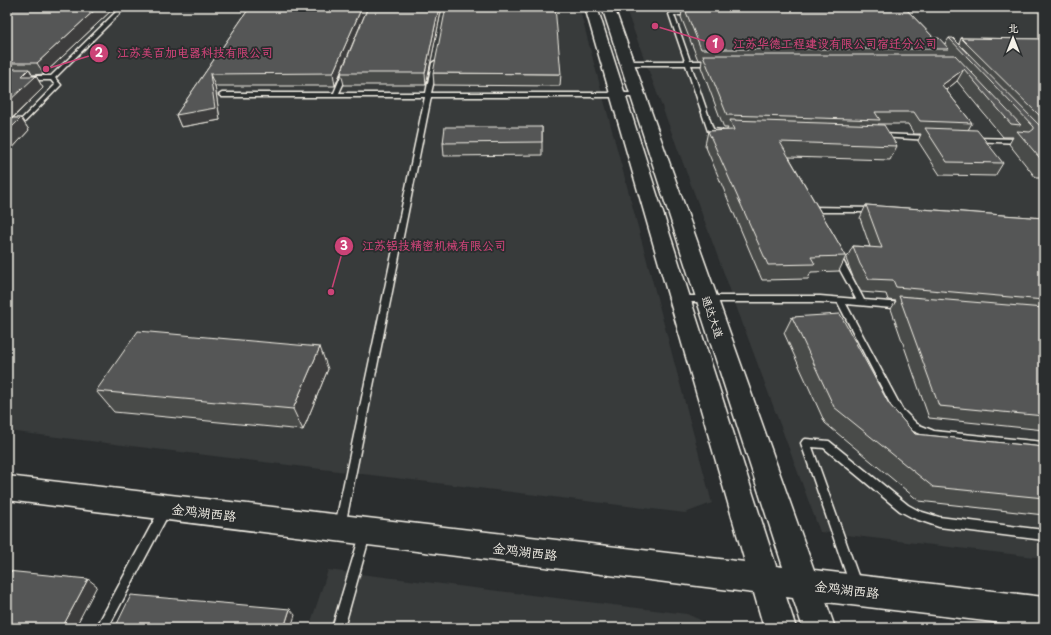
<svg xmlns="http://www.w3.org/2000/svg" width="1051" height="635" viewBox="0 0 1051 635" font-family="'Playpen Sans','LXGW WenKai TC',sans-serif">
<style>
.built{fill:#373a3a}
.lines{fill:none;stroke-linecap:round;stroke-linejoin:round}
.lane-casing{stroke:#f4f1e8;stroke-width:3}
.secondary-casing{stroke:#f4f1e8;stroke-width:3}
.lane{fill:#2a2d2e;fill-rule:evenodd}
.secondary{fill:#2a2d2e;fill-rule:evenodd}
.wall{fill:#494b4a;stroke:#f4f1e8}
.shaded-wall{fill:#3c3d3c;stroke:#f4f1e8}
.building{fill:#555756;stroke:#f4f1e8}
.labels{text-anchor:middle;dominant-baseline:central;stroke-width:3.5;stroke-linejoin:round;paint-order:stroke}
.street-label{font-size:11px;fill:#f4f1e8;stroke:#2a2d2e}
.near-street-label{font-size:13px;fill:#f4f1e8;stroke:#2a2d2e}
.leader{fill:none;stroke:#cc4377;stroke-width:1.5}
.callout-dot{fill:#cc4377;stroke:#2a2d2e;stroke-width:1.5}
.mark-label{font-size:12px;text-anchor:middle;font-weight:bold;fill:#fff}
.callout-label{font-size:12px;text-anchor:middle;font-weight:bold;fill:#cc4377;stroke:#2a2d2e;stroke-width:3.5;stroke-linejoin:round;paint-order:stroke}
</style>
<rect width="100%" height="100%" fill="#2a2d2e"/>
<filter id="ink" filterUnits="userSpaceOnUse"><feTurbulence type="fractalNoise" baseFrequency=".025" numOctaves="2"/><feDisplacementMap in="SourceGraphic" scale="8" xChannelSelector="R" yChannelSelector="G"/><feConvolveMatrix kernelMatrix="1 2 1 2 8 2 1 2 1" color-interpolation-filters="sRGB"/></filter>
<g filter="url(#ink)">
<path class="built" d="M7,7H579L712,503L685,513L7,431Z
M625,7H1044V558L820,532Z
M328,570L687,614L718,628H309Z"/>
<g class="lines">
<g class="lane-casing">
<path id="lane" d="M121,7H126L55,78L61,85L60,86L9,138L7,139V134L55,85L51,80H7V76H51Z
M671,13H692L694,14L692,15H674L690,61H712L715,63L712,65H691L713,129L722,130V132L711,133L708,131L686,65H627L624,63L627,61H685L669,14Z
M435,61L438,63L431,93H638L641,95L638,97H431L345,526L344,529L340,531L336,529L335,526L425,97H222L219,95L222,93H334L343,71L346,69L349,71L339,93H426L432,63Z
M882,134L930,136L933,138L930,140L880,137L879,136Z
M974,138L1020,139L1023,141L1020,143L972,141L971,140Z
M810,207L875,208L878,210L875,212H811L807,209Z
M834,255H840L864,300L904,303L908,306L904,309L846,304L902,409L917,424L934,431L1044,442V450L933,439L911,430L896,415L838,303L820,302H681L677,299L681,296H820L856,299L833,257Z
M806,439L829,441L908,505L919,511L939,517L1044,530V540L939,527L913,518L900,511L824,448L812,447L861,584L859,588L855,590L851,588L801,443L803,440Z
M165,505L169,507L170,510L169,513L108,628H96L161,507Z
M365,530L369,531L370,535L344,628H332L360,535L361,531Z"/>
</g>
<g class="secondary-casing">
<path id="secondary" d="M585,7H597L776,566L783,567L602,7H614L814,570L1044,597V628L826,602L835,628H803L793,598L786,597L796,628H764L754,593L7,500V476L745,562Z"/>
</g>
<use href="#lane" class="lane"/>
<use href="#secondary" class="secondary"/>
</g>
<path class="wall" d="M7,7H115L44,74L32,75L33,76H36L43,88L13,118H21L29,130L7,154Z
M250,7H442L426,85H344L341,73L362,21L335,86H215L220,120L181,127L176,115Z
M678,7H904L934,38L945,44L949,38L959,44L961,38L1044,39V178H1036L1009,144L1013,137H1003L957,81L946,90L972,123L968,130L1003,163L995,176L940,175L918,141L921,134H914L908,124H878L897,146L890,160L789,157L846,256L839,271L811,272L808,279L762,280L705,145L708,131L727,130L728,128H724L701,67L702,60H698L681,17L682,12H679Z
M433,73L561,74L560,86L434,85Z
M542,127V155L444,156L443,143Z
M866,205L1044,218V430L929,418L891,309L896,301L888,300L886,294L861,292L853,277L846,259L853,246L870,247L860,218Z
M792,317L889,404L915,434L1044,447V515L919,501L825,423L784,333Z
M328,369L303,430L114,412L96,391Z"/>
<path class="shaded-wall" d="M98,7H115L44,74L37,63Z
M362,7H368L335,86L333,73Z
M439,7H442L426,85L425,73Z
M29,69L34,78L36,76L43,88L7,123V103L22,76Z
M964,69L957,81L936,98L942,85Z
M210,74L215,86L220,120L181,127L176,115Z
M21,118L29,130L7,154V132Z
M320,347L328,369L303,430L293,409Z
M88,579L97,586L75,628H62Z
M290,609L295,615L291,628H284Z"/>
<path class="building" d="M7,7H98L37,63H7Z
M250,7H362L333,73L210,74L215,108L176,115Z
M368,7H439L425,73H341Z
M446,7H555L561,74L433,73Z
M684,7H904L934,38H939L949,49H701Z
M949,38H953L1044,130V163L1017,131L1030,132L1034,129V127Z
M961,38L1044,39V120Z
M703,55H955L1021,125L1011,124L964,69L942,85L972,123L920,121L914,112H875L880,120L727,115Z
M7,69H29L22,76H36L7,103Z
M11,118H21L7,132V121Z
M730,120L884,125L897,146L780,142L846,256L811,257L815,264L768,265L708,131L734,130Z
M445,127H542V142L443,143Z
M925,128L977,130L1003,163L947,162Z
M866,205L1044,218V300L896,287L893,280L869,279L860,264L853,246L882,248Z
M899,296L1044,308V416L939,406Z
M840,314L889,404L915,434L1044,447V498L933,487L834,407L792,317Z
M138,331L320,347L293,409L96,391Z
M7,571L88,579L62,628H7Z
M131,595L290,609L284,628H115Z
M357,624L392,628H356Z"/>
</g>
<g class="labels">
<g class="street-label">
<text transform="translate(713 317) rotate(71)">通达大道</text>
</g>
<g class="near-street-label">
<text transform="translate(204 512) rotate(7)">金鸡湖西路</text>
<text transform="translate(525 551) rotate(7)">金鸡湖西路</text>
<text transform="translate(847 589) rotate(7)">金鸡湖西路</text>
</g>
</g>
<path class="leader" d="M655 26L715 44M46 69L99 53M331 292L344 246"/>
<g class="callout-dot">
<circle cx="655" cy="26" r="4"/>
<circle cx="46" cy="69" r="4"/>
<circle cx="331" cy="292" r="4"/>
<circle cx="715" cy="44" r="10"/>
<circle cx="99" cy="53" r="10"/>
<circle cx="344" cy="246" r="10"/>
</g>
<g class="mark-label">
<text x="715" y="48">1</text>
<text x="99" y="57">2</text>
<text x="344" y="250">3</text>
</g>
<g class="callout-label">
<text x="835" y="48">江苏华德工程建设有限公司宿迁分公司</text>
<text x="195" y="57">江苏美百加电器科技有限公司</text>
<text x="434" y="250">江苏铝技精密机械有限公司</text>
</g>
<rect width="1051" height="635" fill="none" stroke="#2a2d2e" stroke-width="24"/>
<rect x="12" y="12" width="1027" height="611" fill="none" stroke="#f4f1e8" stroke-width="1.5" filter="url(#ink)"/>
<g transform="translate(1013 38)" stroke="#2a2d2e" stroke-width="3" paint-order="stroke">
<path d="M0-3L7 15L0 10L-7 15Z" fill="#f4f1e8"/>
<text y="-6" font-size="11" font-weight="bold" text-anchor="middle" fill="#f4f1e8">北</text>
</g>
</svg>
